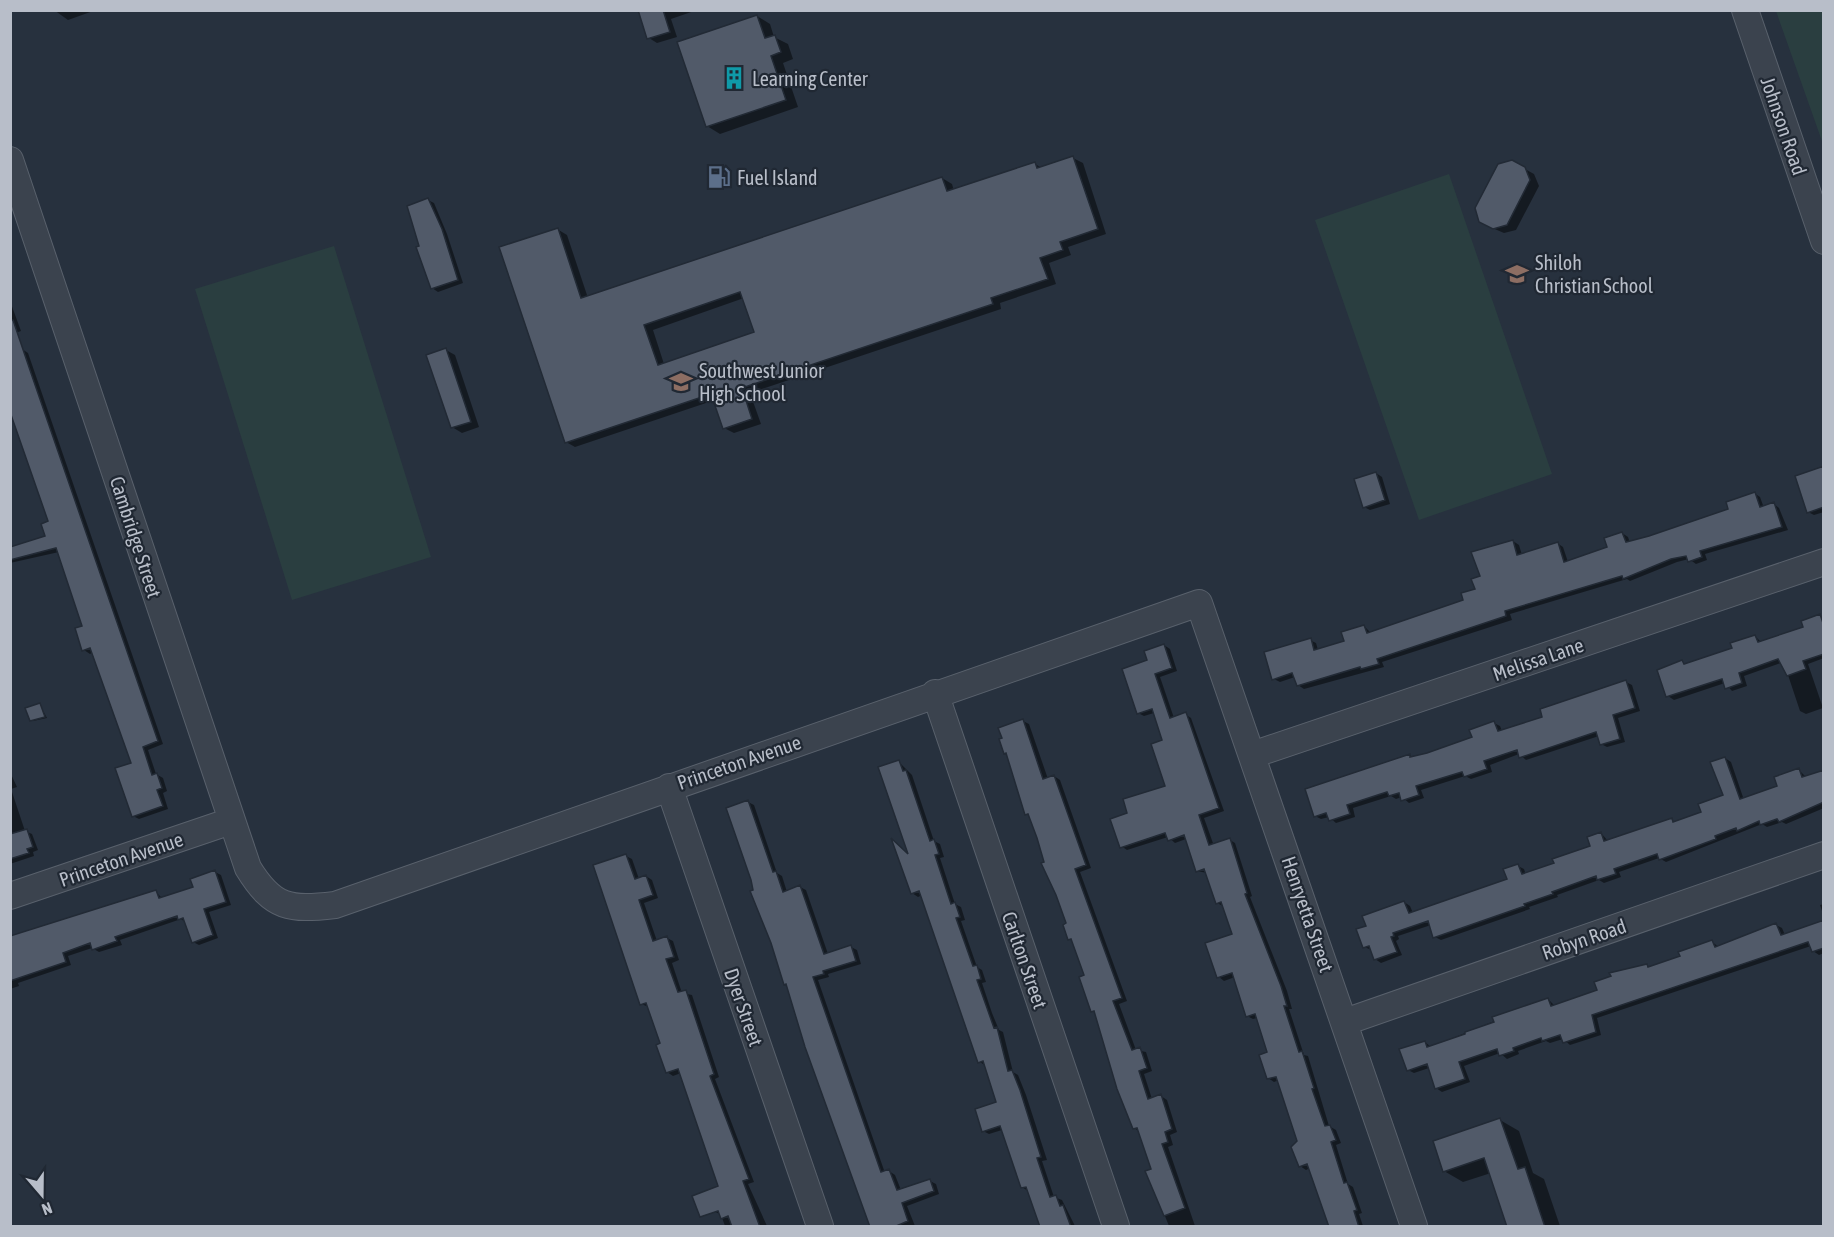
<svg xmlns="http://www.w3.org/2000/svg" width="1834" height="1237" viewBox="0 0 1834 1237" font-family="'Asap Condensed',sans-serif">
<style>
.green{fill:#2a3e40}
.shadow{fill:#0007;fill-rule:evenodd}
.building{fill:#515a69;stroke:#222a35;stroke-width:1.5;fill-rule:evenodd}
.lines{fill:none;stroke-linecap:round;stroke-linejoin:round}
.minor-casing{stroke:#59616c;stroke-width:28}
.minor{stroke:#3b434e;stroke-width:26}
.labels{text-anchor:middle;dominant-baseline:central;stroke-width:4.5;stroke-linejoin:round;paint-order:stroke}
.poi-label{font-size:20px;fill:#b8bec9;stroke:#202833;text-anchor:start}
.street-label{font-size:20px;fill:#b8bec9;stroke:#202833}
</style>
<rect width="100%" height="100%" fill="#27313e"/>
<path class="green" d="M1776,11H1823V144Z
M1449,174L1552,474L1419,520L1315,220Z
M334,246L431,557L292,600L195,289Z"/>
<path class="shadow" d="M54,10H96L68,20Z
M640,10H697L671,19L677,37L657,43L649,38Z
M757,16L770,24L774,37L788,44L793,59L783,63L798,107L720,134L707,126Z
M1073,158L1083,163L1106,234L1068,247L1071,255L1049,263L1056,284L1000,303L1001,309L750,393L761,424L734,433L724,428L715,400L575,447L566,442L557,229L567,235L588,298L942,178L952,184L954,191L1035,164L1042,168ZM744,298L756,333L664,364L653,330Z
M1512,162L1534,174L1539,186L1516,230L1504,233L1490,227Z
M428,200L434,203L447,234L463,283L438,292L432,288L420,246Z
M10,301L21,331L10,335Z
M22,349L28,353L163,744L148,750L156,774L163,778L167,791L163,793L168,809L139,819L133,816V764L93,652L90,654L84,650V627L59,552L10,563V548L47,537L50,522Z
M446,350L455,355L479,427L462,433L452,427Z
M1824,468V512L1814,515L1808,512Z
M1376,473L1382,477L1390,504L1370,510L1364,507Z
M1754,493L1760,497L1764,508L1774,504L1779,508L1788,530L1705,554L1707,560L1696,564L1689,559L1677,562L1630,581L1627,579L1510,614L1512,620L1382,662L1384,667L1304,689L1298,685L1295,677L1280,682L1274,679L1310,640L1316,643L1318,650L1346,642L1364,626L1371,633L1465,601L1513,541L1519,545L1522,555L1557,543L1563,547L1568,562L1609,548L1622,533L1628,537L1630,543L1730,510Z
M1819,616L1824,618V658L1808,664L1823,708L1806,714L1800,711L1786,669L1781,663L1744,676L1747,686L1732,691L1725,683L1674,700L1668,696L1682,662L1687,665L1734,649L1755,636L1762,643L1805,628Z
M1164,645L1170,649L1177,671L1160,677L1174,718L1185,714L1191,718L1224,811L1204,818L1214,846L1230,840L1235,843L1252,896L1250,897L1287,991L1292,1009H1289L1304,1055L1308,1056L1329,1126L1336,1130L1341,1143L1336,1145L1348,1184L1353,1187L1362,1213L1359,1214L1363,1226H1330L1310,1168L1306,1170L1300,1166L1298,1142L1279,1080L1274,1082L1268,1078L1269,1053L1257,1018L1253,1019L1247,1016L1235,977L1224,981L1219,977L1234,934L1223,906L1217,903L1207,873L1197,871L1186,839L1175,843L1168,837L1127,850L1121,846L1129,814L1167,787L1164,741L1154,713L1144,716L1138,713Z
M1626,682L1632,685L1640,711L1618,718L1625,742L1607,747L1601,744L1599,736L1526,760L1519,754L1490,765L1492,772L1471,779L1465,776L1421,790L1424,798L1409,803L1402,797L1396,799L1391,796L1353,808L1355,817L1336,823L1329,817L1321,819L1315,816L1410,755L1413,758L1474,738L1494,723L1500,726L1502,731L1544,718Z
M40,705L47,718L33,721L31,720Z
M1023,721L1029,724L1048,779L1054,776L1060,780L1091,868L1080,872L1127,1001L1119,1004L1136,1050L1146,1052L1152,1071L1144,1074L1152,1099L1161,1096L1167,1100L1177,1132L1170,1135L1173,1145L1168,1147L1195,1226H1169L1147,1172L1152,1170L1140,1132L1134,1128L1096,1013L1093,1011L1086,976L1074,942L1069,939L1068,924L1030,816L1026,814L1009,755L1005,753L1000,729Z
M1725,758L1731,762L1744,800L1779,787L1799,770L1806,777L1824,771V808L1786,824L1782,822L1767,827L1762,824L1666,862L1659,858L1619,872L1621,877L1604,883L1599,880L1557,895L1558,897L1529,907L1530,909L1441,940L1435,937L1431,925L1398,936L1399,939L1396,941L1402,955L1381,963L1375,959L1372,950L1364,947L1368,927L1404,902L1410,906L1413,913L1509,880L1518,866L1524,869L1526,875L1556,864L1592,847L1601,833L1608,841L1671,820L1676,822L1703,813L1725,795Z
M899,762L912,775L934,841L940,844L944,857L940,858L955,904L961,907L965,920L961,921L977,967L982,970L986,982L982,983L992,1013L999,1030L1003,1032L1013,1072L1018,1075L1026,1095L1047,1160L1042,1161L1054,1197L1062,1200L1075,1226H1041L1028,1191L1022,1187L1002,1130L989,1134L983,1131L998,1103L986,1066L980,1062L922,895L918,897L912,893L894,841L910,855Z
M10,772L17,787L11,789L25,831L32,834L38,850L33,852L34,856L10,864Z
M748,802L754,805L777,873L782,876L787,892L800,887L806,890L828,954L851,947L857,950L861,964L828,974L829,977L818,980L885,1173L889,1171L895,1175L901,1190L930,1181L936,1184L939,1194L907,1206L915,1226H871L788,986L785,984L755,891Z
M626,856L632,859L639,879L646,876L652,880L658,898L644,903L657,941L667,938L673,941L679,960L672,963L682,993L692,995L719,1077L715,1079L754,1182L748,1184L767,1226H725L721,1215L714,1211L720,1187L681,1073L673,1076L667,1072L662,1044L649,1007L641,1004Z
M215,872L221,875L231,905L209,912L218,938L199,945L193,942L185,922L181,919L120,940L122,945L99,952L92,948L68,956L71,965L18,983L19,986L10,989V942L13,936L156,892L163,899L195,888Z
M1824,904V917L1820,905Z
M1824,922V953L1819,955L1813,951L1811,946L1597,1018L1601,1035L1570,1045L1563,1039L1550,1043L1546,1041L1518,1051L1519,1054L1507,1059L1500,1053L1464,1066L1470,1082L1442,1092L1436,1088L1429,1068L1414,1073L1408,1070L1425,1042L1431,1047L1548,999L1555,1006L1599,991L1647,965L1651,968L1681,957L1712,942L1719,947L1776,925L1782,928L1785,935Z
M1500,1120L1519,1131L1533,1173L1544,1179L1560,1226H1508L1491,1173L1463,1182L1444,1171Z"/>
<path class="building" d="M638,10H663L670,32L647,39Z
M757,15L765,38L775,35L781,52L771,56L786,100L706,127L677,42Z
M1073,156L1098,229L1060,242L1063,250L1040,258L1048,279L991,298L993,304L742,388L752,419L723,429L711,394L565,443L499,247L558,228L581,298L942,177L947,191L1035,162L1037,168ZM740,292L754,332L658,365L644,325Z
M1512,160L1525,167L1530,180L1507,225L1493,229L1479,222L1475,208L1498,164Z
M428,198L442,229L458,280L431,289L416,247L419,246L407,206Z
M10,320H13L32,376L158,741L143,747L152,775L157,773L162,788L157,790L163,806L132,817L115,768L131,763L90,648L82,651L75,628L82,626L56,548L10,560V547L45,536L41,524L48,521L10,412Z
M446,348L471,422L451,428L426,355Z
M1824,466V507L1807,513L1795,476Z
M1376,472L1385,500L1363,508L1354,479Z
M1755,492L1760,507L1774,502L1782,527L1700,551L1702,557L1688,562L1686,556L1671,559L1623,579L1622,576L1505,611L1506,616L1377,659L1379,664L1361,669L1360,667L1297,686L1292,673L1272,680L1264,652L1311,638L1314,650L1344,641L1341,632L1364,625L1367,633L1463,600L1461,593L1475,589L1471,579L1480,576L1471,552L1513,540L1517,555L1558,542L1564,562L1607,547L1604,538L1622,532L1626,542L1649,536L1728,509L1726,502Z
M1820,614L1824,626V654L1803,661L1806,669L1787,676L1778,659L1739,673L1742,683L1725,689L1722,679L1666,697L1657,670L1682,660L1684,664L1732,648L1730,643L1755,635L1758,642L1803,627L1801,621Z
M1164,644L1172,668L1155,674L1170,718L1186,712L1219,808L1199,815L1209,845L1230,838L1247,893L1245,894L1281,986L1287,1006H1284L1299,1052L1302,1051L1314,1088L1312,1089L1325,1126L1330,1125L1336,1140L1331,1142L1344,1183L1347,1182L1357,1210L1354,1211L1359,1227H1329L1307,1164L1299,1167L1291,1147L1297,1141L1276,1077L1267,1079L1259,1055L1267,1052L1255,1014L1246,1017L1232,973L1217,978L1205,943L1232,934L1221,902L1216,904L1204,869L1196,872L1184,835L1168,841L1165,833L1120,848L1110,819L1127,813L1123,799L1165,786L1151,744L1162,740L1152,709L1137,714L1122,669L1147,660L1144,651Z
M1626,680L1635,708L1613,715L1620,739L1600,745L1596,732L1519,758L1517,750L1484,761L1487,769L1464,777L1462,772L1416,786L1419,795L1401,801L1399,793L1389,796L1387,792L1347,805L1350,814L1329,821L1326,813L1314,817L1305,789L1410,754V757L1427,753L1472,737L1469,730L1494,721L1498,731L1542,717L1540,709Z
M40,703L45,717L30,721L25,708Z
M1023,719L1043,779L1054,775L1086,865L1075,869L1122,998L1113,1001L1132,1050L1140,1047L1147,1068L1139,1071L1148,1099L1161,1094L1172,1129L1165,1132L1168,1142L1162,1144L1185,1208L1164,1216L1145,1171L1151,1169L1137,1128L1133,1129L1117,1089L1094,1011L1091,1012L1079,977L1084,975L1071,939L1068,940L1063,925L1066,923L1056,895L1041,863L1044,862L1037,838L1028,814L1025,815L1006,753L1004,754L999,739L1002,738L998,728Z
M1725,757L1740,799L1777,786L1774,777L1799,768L1802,777L1824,770V802L1779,822L1777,819L1760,825L1759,821L1737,831L1736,828L1715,836L1716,839L1659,860L1657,854L1614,869L1616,874L1597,880L1596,876L1552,892L1553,894L1524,904L1525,906L1433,938L1428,921L1393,933L1394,936L1391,937L1397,952L1374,960L1369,946L1363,948L1356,929L1366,926L1362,916L1404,901L1409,913L1507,879L1503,869L1518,864L1522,874L1554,863L1552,859L1590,846L1587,837L1601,832L1604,841L1672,818L1673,822L1701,812L1698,804L1723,795L1710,762Z
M899,760L903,771L906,770L930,841L934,839L939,854L935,855L951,904L955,902L960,917L956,918L973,966L977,965L981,979L977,980L987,1008L994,1028L997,1027L1008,1071L1012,1070L1020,1090L1041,1157L1037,1158L1050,1197L1056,1195L1060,1206L1063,1205L1071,1227H1040L1026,1187L1021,1188L1000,1126L982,1132L975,1109L996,1102L983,1061L978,1063L919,891L911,894L891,838L908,854L878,767Z
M748,800L773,872L776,871L783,892L800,885L824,954L851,945L856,961L823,971L824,974L813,977L881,1172L889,1169L897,1190L930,1179L934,1191L902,1203L908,1221L894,1227H870L805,1047L786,984L784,985L771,943L750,891L753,890L751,880L726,808Z
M27,829L33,847L27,849L29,853L10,859V834Z
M626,854L635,879L646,875L653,895L639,900L653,941L667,936L674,957L666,959L678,992L686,990L714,1074L710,1076L749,1179L743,1181L760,1227H732L728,1216L721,1219L718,1211L700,1217L692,1196L718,1186L678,1069L666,1073L656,1045L660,1043L646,1003L640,1005L593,865Z
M215,870L226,902L204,909L213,935L192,943L183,918L178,920L177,916L115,937L117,941L92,950L90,943L63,953L66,962L10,981V936L156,890L159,898L193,887L190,879Z
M1824,920V948L1812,952L1808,942L1592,1015L1596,1032L1563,1043L1560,1035L1542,1041L1541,1038L1513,1048L1514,1051L1499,1056L1497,1049L1459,1062L1465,1079L1435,1089L1427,1064L1407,1071L1399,1049L1425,1041L1427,1047L1465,1034V1032L1494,1022L1492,1017L1548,998L1551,1006L1597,990L1594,982L1611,976L1609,973L1647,964L1648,967L1680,956L1678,952L1712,940L1715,947L1776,923L1781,935Z
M1500,1118L1518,1169L1525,1167L1545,1227H1507L1484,1158L1443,1172L1433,1141Z"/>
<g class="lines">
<g class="minor-casing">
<path id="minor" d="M1745,10L1824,241
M10,160L248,868C273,909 290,910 335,905L1199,603L1414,1226
M935,693L1116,1226
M1252,755L1824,562
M669,787L820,1226
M10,896L231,821
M1345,1022L1824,855"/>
</g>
<use href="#minor" class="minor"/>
</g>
<defs>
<g id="building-bare" transform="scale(1.8)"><path d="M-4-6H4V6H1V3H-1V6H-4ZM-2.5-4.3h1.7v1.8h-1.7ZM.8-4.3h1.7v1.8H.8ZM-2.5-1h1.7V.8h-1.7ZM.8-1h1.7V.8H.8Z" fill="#0f9aa8" stroke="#202833" stroke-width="2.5" paint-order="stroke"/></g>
<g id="fuel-bare" transform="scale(1.8)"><path d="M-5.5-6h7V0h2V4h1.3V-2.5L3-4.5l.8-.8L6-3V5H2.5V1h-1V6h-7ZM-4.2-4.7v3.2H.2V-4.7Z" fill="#5c6f8a" stroke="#202833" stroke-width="2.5" paint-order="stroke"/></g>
<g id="school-bare" transform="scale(1.8)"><path d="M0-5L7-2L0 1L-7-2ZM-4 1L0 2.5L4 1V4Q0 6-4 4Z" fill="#8d6e63" stroke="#202833" stroke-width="2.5" paint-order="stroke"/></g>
</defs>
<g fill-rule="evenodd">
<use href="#building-bare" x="734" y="78"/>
<use href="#fuel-bare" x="719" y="177"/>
<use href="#school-bare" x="1517" y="274"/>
<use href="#school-bare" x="681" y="382"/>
</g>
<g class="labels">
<g class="poi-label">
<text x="752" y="78">Learning Center</text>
<text x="737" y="177">Fuel Island</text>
<text x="1535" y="262">Shiloh<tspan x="1535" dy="23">Christian School</tspan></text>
<text x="699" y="370">Southwest Junior<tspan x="699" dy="23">High School</tspan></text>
</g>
<g class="street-label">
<text transform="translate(1784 126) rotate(71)">Johnson Road</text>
<text transform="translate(136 537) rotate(72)">Cambridge Street</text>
<text transform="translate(1538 659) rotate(-19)">Melissa Lane</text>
<text transform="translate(739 762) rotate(-19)">Princeton Avenue</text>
<text transform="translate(121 859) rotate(-19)">Princeton Avenue</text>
<text transform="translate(1308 914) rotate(71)">Henryetta Street</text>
<text transform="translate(1584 939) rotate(-19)">Robyn Road</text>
<text transform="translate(1025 960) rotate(71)">Carlton Street</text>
<text transform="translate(744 1007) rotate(71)">Dyer Street</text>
</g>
</g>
<rect width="1834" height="1237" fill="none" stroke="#b8bec9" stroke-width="24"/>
<g transform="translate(42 1195) rotate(160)" stroke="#202833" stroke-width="4.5" paint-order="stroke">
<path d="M0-4.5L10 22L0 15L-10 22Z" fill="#b8bec9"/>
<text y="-9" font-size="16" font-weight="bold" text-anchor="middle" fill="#b8bec9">N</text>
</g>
</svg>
